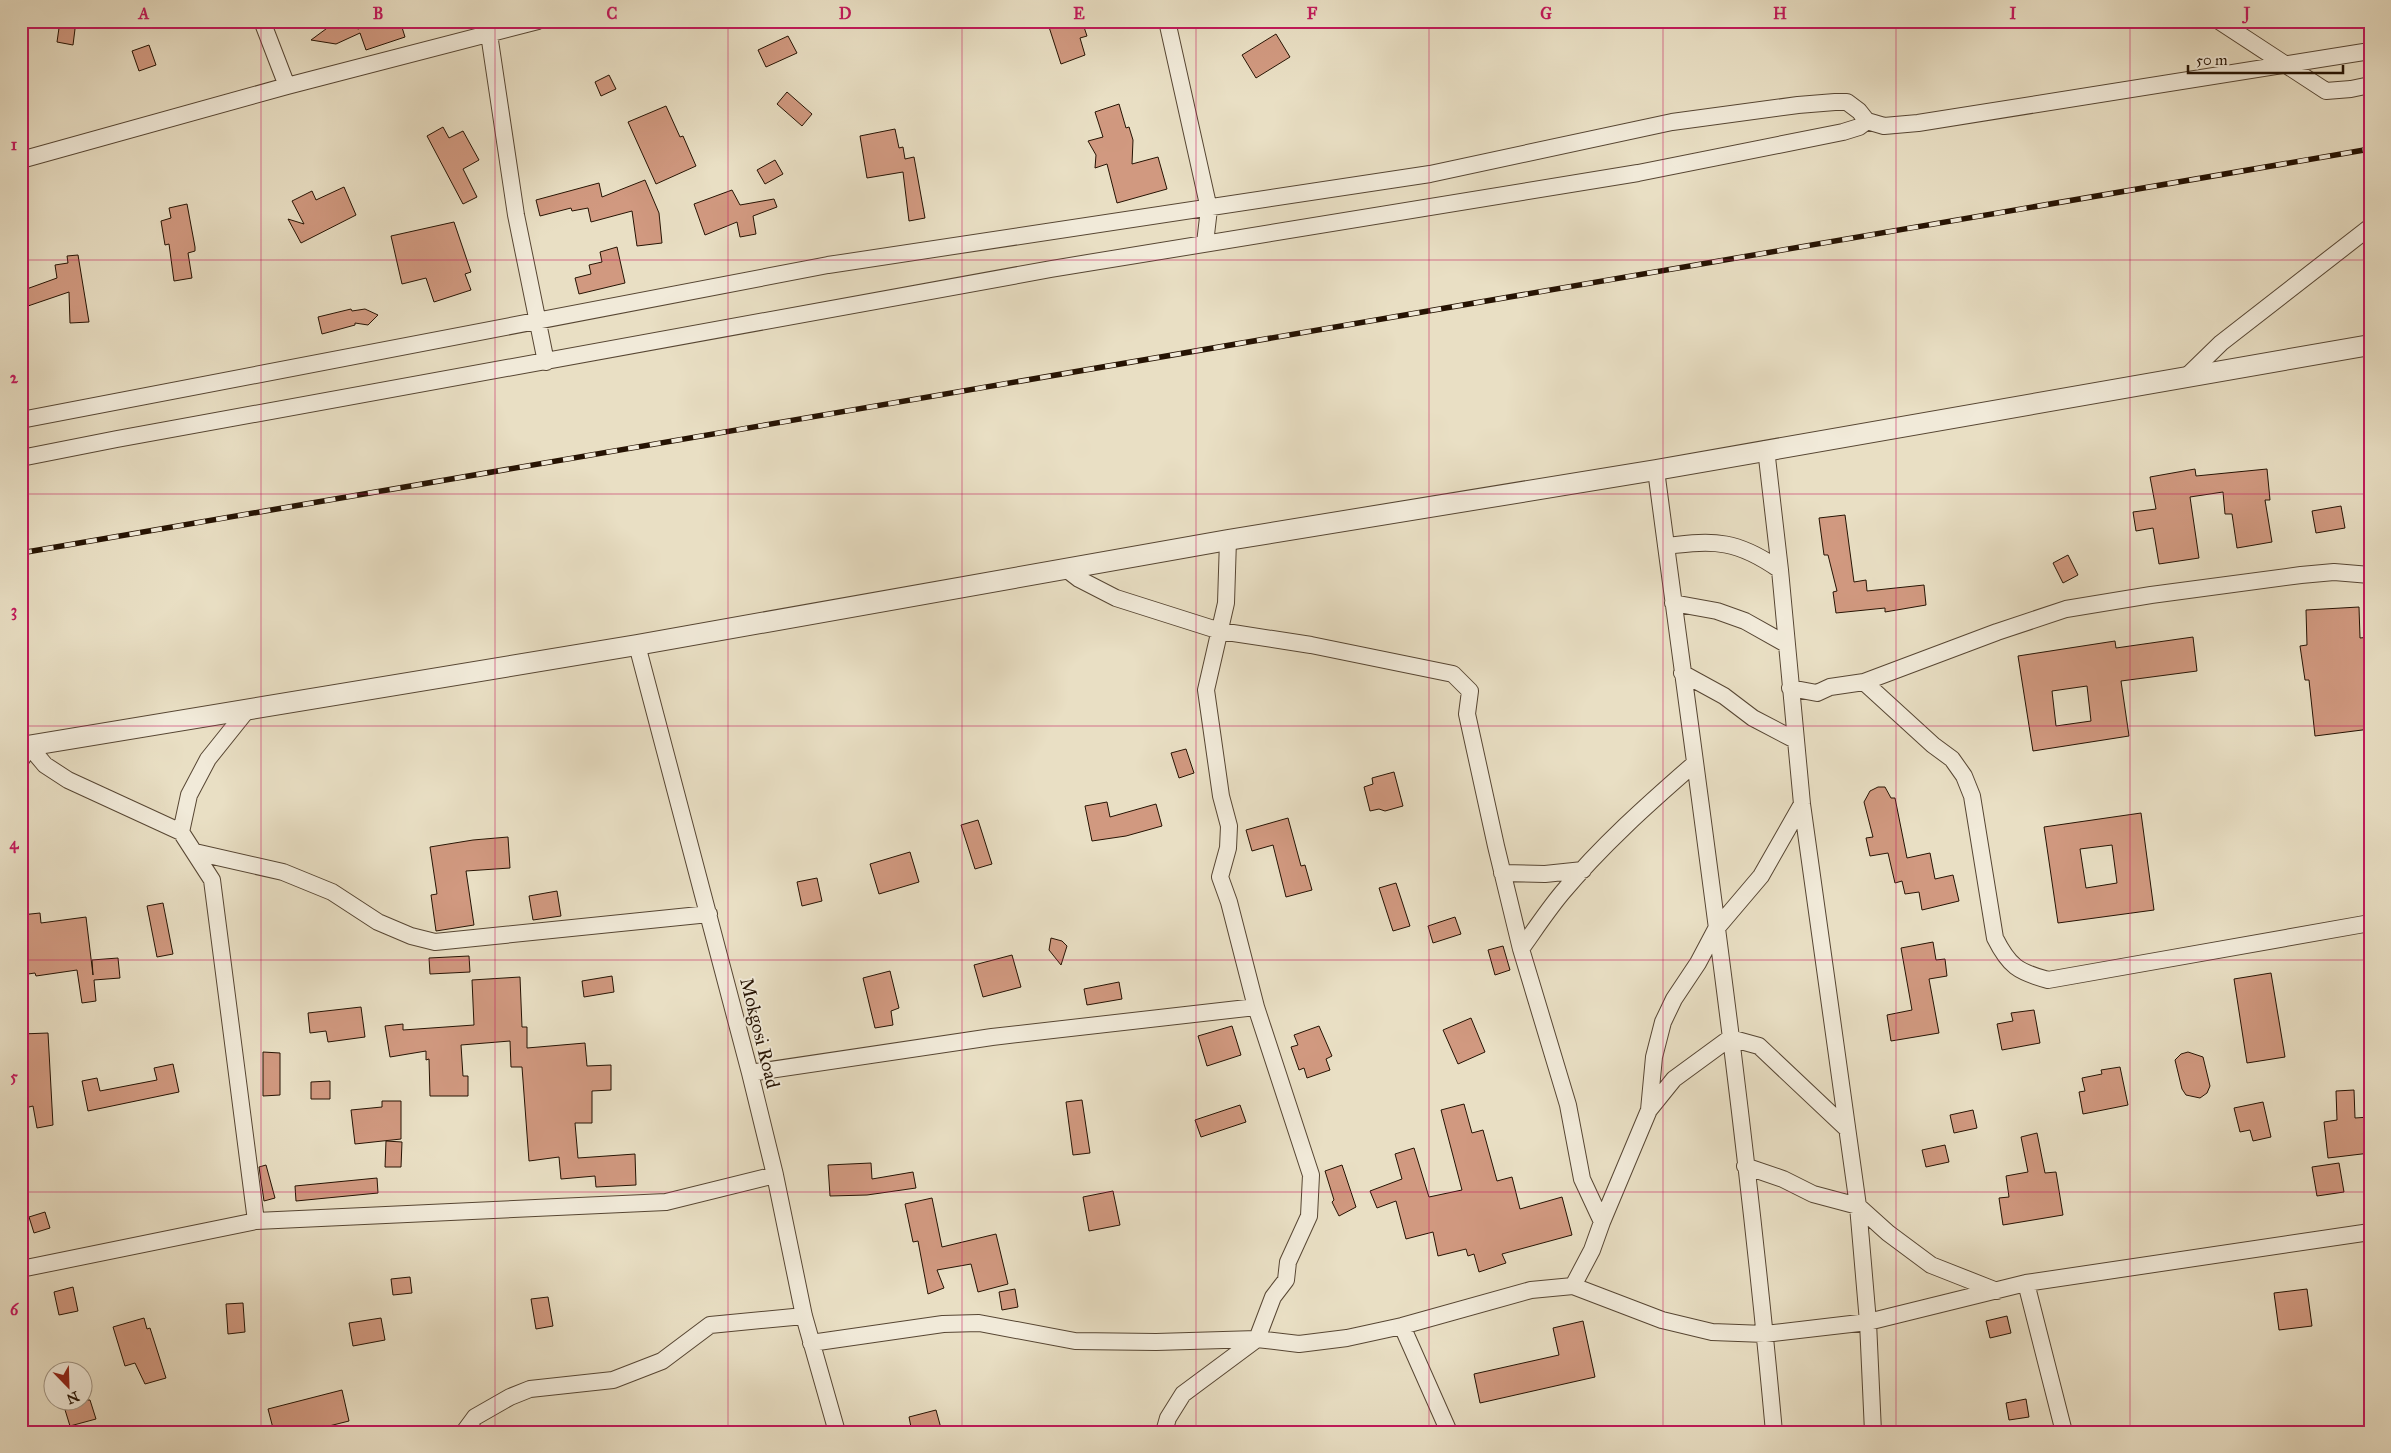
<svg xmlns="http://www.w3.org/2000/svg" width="2391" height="1453" viewBox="0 0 2391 1453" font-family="'IM FELL Great Primer',serif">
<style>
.building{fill:#d19980;stroke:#261303;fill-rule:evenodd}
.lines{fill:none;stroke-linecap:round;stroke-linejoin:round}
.minor-casing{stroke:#574633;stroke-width:18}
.tertiary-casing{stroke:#574633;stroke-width:22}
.minor{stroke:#f1ead9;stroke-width:16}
.tertiary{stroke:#f1ead9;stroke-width:20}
.rail-casing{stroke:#261303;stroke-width:5.5}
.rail{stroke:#f1ead9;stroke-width:4;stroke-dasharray:11;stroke-linecap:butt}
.grid{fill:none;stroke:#c2185b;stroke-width:1;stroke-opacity:0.55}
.labels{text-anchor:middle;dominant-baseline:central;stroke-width:4;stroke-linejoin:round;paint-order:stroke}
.street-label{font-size:19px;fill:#261303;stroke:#f1ead9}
.neatline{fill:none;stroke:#c2185b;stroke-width:2}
.grid-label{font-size:16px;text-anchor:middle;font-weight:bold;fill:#c2185b}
</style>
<rect width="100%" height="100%" fill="#e9dfc4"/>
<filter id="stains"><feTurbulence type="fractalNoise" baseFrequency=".004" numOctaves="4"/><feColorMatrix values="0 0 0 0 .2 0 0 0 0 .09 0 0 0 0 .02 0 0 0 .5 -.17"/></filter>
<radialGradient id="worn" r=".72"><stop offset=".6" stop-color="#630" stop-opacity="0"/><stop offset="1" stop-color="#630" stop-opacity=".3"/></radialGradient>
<path class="building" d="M60,21H76L73,45L57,42Z
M356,21H400L405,37L366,50L360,33L336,44L311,40L334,23L359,29Z
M1068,21H1082L1087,36L1080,38L1085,55L1061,64L1049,27Z
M1276,34L1290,57L1256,78L1242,55Z
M788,36L797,53L766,67L758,50Z
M149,45L156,65L139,71L132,51Z
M609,75L616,89L601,96L595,82Z
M787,92L812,114L802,126L777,104Z
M1119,104L1126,128L1129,127L1133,140L1132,164L1158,157L1167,189L1117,203L1107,164L1095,168L1096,155L1088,141L1103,137L1095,112Z
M666,106L680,137L683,136L696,166L656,184L628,122Z
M443,127L449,138L463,131L479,160L463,169L477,197L463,204L427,136Z
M895,129L899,148L903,147L905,159L914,157L925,218L909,221L903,172L867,178L860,136Z
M775,160L783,174L765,184L757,170Z
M645,180L659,213L662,243L637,246L632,211L591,222L588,208L572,211L571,208L540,216L536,200L599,183L602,197Z
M344,187L356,215L301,243L288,219L304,224L292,201L312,191L316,200Z
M732,190L740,205L774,199L777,207L753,216L756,234L740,237L737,222L705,235L694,204Z
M187,204L195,247V251L188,253L192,278L174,281L169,244L165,245L161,221L171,218L169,208Z
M454,222L471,272L465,274L471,290L434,302L426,278L402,284L391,236Z
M617,247L625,283L579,294L575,278L591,274L589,265L602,262L600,252Z
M78,255L89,322L70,323L69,292L25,307L21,291L57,278L55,265L68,263L67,256Z
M351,309L352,311L365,309L378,315L368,325L355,323V325L322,334L318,317Z
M2195,469L2196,476L2267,469L2270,500H2265L2272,542L2237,548L2232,514H2225L2223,492L2190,497L2199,558L2159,564L2153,528L2136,531L2133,512L2156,509L2150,477Z
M2341,506L2345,528L2316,533L2312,511Z
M1845,515L1854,582L1866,580L1867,591L1924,585L1926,605L1885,612V608L1836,613L1833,592L1837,591L1828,555H1824L1819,518Z
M2068,555L2078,575L2063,583L2053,563Z
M2359,607L2360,638L2370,637V729L2315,736L2309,680H2305L2300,646L2307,645L2306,610Z
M2193,637L2197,671L2121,681L2129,736L2033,751L2018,656L2115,641L2116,648ZM2087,686L2091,721L2056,726L2052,691Z
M1186,749L1194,773L1179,778L1171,753Z
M1394,772L1403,806L1385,811L1379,809L1370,811L1364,787L1373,784L1372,778Z
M1878,787H1885L1891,798H1895L1907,858L1930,853L1935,879L1953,875L1959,901L1922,910L1919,892L1905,894L1902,881L1895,883L1888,853L1870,856L1866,838L1873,837L1864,802L1870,791Z
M1107,802L1110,817L1156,804L1162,826L1126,836L1092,841L1085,806Z
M2141,813L2154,910L2058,923L2044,827ZM2112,845L2117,883L2086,888L2080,849Z
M1288,818L1301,866L1305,865L1312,890L1286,897L1273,845L1252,851L1246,830Z
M978,820L992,864L975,869L961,825Z
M508,837L510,868L466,871L474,925L436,931L431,895L437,894L430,847L473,840Z
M910,852L919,882L879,894L870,864Z
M817,878L822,901L802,906L797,882Z
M1396,883L1410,926L1393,931L1379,888Z
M557,891L561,916L533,920L529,896Z
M163,903L173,954L157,957L147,906Z
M40,913L41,923L86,917L93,975L92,960L118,958L120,978L94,980L96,1001L82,1003L77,970L36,976L35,973L21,975V915Z
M1455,917L1461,934L1433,943L1428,926Z
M1051,938L1062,941L1067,946L1061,965L1049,950Z
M1933,942L1936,960L1945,959L1947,976L1929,979L1939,1033L1891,1041L1887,1015L1912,1010L1901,948Z
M1503,946L1510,970L1495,975L1488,950Z
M1012,955L1021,987L983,997L974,965Z
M469,956L470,972L430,974L429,958Z
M890,971L899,1008L891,1011L893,1025L875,1028L863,978Z
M2271,973L2285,1057L2247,1063L2234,979Z
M612,976L614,992L584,997L582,981Z
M520,977L522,1027H527V1048L585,1043L587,1066L611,1065V1090L592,1091V1123H575L578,1158L635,1154L636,1185L596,1187L595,1176L561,1179L559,1157L529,1161L522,1067H511L510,1041L461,1045L463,1076H468V1096H430L429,1059L426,1060V1051L390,1057L385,1026L403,1024V1030L474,1025L472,980Z
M1119,982L1122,999L1087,1005L1084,989Z
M361,1007L365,1037L328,1042L326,1031L310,1033L308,1013Z
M2034,1010L2040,1043L2002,1050L1997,1024L2013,1021L2011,1013Z
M1471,1018L1485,1052L1458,1064L1443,1030Z
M1232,1026L1241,1055L1207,1066L1198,1036Z
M1319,1026L1332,1056L1326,1059L1330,1070L1307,1078L1304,1068L1299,1070L1291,1047L1298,1045L1294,1035Z
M48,1033L53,1125L37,1128L33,1106L21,1109V1034Z
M263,1052L280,1053V1095L263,1096Z
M2188,1052L2203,1057L2210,1086L2207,1093L2200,1098L2186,1095L2182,1089L2175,1060L2181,1054Z
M173,1064L179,1092L88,1111L82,1081L97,1078L100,1091L157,1080L154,1068Z
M2120,1067L2128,1105L2083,1114L2079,1092L2085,1091L2082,1078L2102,1074L2101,1070Z
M330,1081V1099H311V1082Z
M2354,1090L2355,1118L2370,1117V1153L2328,1158L2324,1122L2337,1120L2336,1091Z
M1082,1100L1090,1153L1073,1155L1066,1102Z
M382,1101H401V1139L355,1144L351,1110L382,1107Z
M2263,1102L2271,1137L2253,1141L2250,1130L2240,1132L2234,1108Z
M1464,1104L1472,1133L1483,1130L1497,1181L1512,1177L1520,1209L1562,1197L1572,1235L1502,1254L1506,1263L1479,1272L1474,1254L1468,1256L1466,1249L1438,1256L1433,1232L1406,1239L1396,1201L1377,1208L1370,1191L1402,1179L1395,1154L1414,1148L1429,1197L1462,1190L1441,1110Z
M1240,1105L1246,1122L1201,1137L1195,1120Z
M1973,1110L1977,1128L1954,1133L1950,1115Z
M2037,1133L2045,1173L2056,1172L2063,1215L2003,1225L1999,1198L2009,1197L2006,1176L2028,1172L2021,1137Z
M386,1141L402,1142L401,1167H385Z
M1945,1145L1949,1162L1926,1167L1922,1150Z
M871,1163L872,1179L913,1172L916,1188L867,1195L830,1196L828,1165Z
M2339,1163L2344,1192L2317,1196L2312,1167Z
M266,1165L275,1198L264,1201L259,1167Z
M1342,1165L1356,1207L1339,1216L1332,1202L1334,1200L1325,1171Z
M377,1178L378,1193L296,1201L295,1186Z
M1113,1191L1120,1225L1089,1231L1083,1197Z
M932,1198L942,1247L996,1234L1008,1284L978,1292L971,1264L937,1270L944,1288L928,1294L918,1241L913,1242L905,1204Z
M45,1212L50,1228L34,1233L29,1217Z
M410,1277L412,1293L393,1295L391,1279Z
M73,1287L78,1311L59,1315L54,1292Z
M1015,1289L1018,1307L1002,1310L999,1292Z
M2307,1289L2312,1326L2279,1330L2274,1293Z
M548,1297L553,1326L536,1329L531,1299Z
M243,1303L245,1332L228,1334L226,1304Z
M2007,1316L2011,1333L1990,1338L1986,1321Z
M144,1318L147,1329L150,1328L166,1378L145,1384L135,1363L125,1366L113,1327Z
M381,1318L385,1340L353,1346L349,1323Z
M1583,1321L1595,1377L1480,1403L1474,1374L1559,1355L1553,1328Z
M342,1390L349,1421L305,1432H274L268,1409Z
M2026,1399L2029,1417L2009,1420L2006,1403Z
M62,1400H90L96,1419L70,1426Z
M936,1410L942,1432H912L909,1417Z"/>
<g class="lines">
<g class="minor-casing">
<path id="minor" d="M262,21L287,86
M1167,21L1209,209L1205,243
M2219,21L2326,91L2351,89L2370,85
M489,34L516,215L546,362
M21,160L287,86L538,21
M2184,379L2221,343L2370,227
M21,420L828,265L1430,174L1672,122L1798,105L1835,102H1847L1859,111L1867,121L1884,126L1918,123L2370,51
M1766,449L1780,570L1802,804L1858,1206L1868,1322L1873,1432
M21,458L117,439L1051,269L1638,173L1843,132L1859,127L1867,121
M1656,470C1698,790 1745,1110 1774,1432
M1666,546C1716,540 1737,540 1780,570
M1066,569L1079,579L1116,598L1220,631L1311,645L1453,674L1470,691L1467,714L1496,846L1521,949L1568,1105L1582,1179L1602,1222L1592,1250L1573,1286
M1673,603L1717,611L1745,621L1786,644
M637,645L750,1073L775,1175L804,1316L837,1432
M1682,673L1724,696L1753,718L1795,740
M1864,682L1933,745L1952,759L1964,776L1972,796L1995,938C2009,966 2018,972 2048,980L2370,923
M1790,688L1817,693L1830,687L1864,682L1997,632L2066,609L2151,595L2301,575L2334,572L2370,575
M248,709L208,759L189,795L181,832L212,880L256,1221
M21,760L29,746L45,765L68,780L181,832
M195,852L283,872L332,892L378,922L411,936L435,942L709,914
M1502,873L1545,874L1583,870
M1521,949C1534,931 1547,911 1562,893C1601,846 1648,804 1694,764
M750,1073L992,1037L1256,1007
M1649,1110L1654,1057L1663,1022L1674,999L1698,963L1716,929L1761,876L1802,804
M1745,1166L1783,1179L1813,1194L1858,1206L1888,1233L1931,1265L1997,1291
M1602,1222L1649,1110L1674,1079L1730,1038L1759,1046L1847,1129
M21,1269L256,1221L666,1202L775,1175
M2026,1283L2064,1432
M1402,1326L1449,1432
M811,1343L943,1324L979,1323L1075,1341L1156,1342L1257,1339L1299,1344L1347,1338L1402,1326L1531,1290L1573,1286L1662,1320L1712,1332L1765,1334L1868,1322L2026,1283L2370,1232
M464,1432L475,1417L510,1397L530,1389L613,1380L662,1361L710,1325L804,1316
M1164,1432L1168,1418L1183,1394L1257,1339L1273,1297L1286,1280L1288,1262L1309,1216L1311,1175L1256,1007L1229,902L1220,877L1228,848L1229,826L1221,796L1206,690L1226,603L1228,540"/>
</g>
<g class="tertiary-casing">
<path id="tertiary" d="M21,747L637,645L1228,540L1656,470L2370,345"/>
</g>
<use href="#minor" class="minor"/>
<use href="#tertiary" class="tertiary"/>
<g class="rail-casing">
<path id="rail" d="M21,553L2370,149"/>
</g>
<use href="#rail" class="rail"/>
</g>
<path class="grid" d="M261,21V1432M495,21V1432M728,21V1432M962,21V1432M1196,21V1432M1429,21V1432M1663,21V1432M1896,21V1432M2130,21V1432M21,260H2370M21,494H2370M21,726H2370M21,960H2370M21,1192H2370"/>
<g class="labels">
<g class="street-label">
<text transform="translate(760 1033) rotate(76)">Mokgosi Road</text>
</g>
</g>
<rect width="2391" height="1453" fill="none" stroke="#e9dfc4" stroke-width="55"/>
<g transform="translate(68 1386) rotate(157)"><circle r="24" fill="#f1ead9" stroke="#a09483"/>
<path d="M0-4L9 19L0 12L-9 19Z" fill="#8f2418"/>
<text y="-8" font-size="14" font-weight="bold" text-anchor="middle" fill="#261303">N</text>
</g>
<path d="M2188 65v8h155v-8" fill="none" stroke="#261303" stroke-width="2.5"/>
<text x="2196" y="65" font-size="15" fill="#261303" stroke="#f1ead9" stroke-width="4" paint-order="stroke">50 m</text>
<rect x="28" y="28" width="2336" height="1398" class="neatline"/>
<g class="grid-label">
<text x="144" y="19">A</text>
<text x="378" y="19">B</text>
<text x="612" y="19">C</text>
<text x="845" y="19">D</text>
<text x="1079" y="19">E</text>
<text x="1312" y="19">F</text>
<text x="1546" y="19">G</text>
<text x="1780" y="19">H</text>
<text x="2013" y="19">I</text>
<text x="2247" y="19">J</text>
<text x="14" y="150">1</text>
<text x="14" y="383">2</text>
<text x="14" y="616">3</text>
<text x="14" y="849">4</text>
<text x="14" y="1082">5</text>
<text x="14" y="1315">6</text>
</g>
<rect width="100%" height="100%" filter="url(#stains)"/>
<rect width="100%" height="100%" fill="url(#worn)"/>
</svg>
